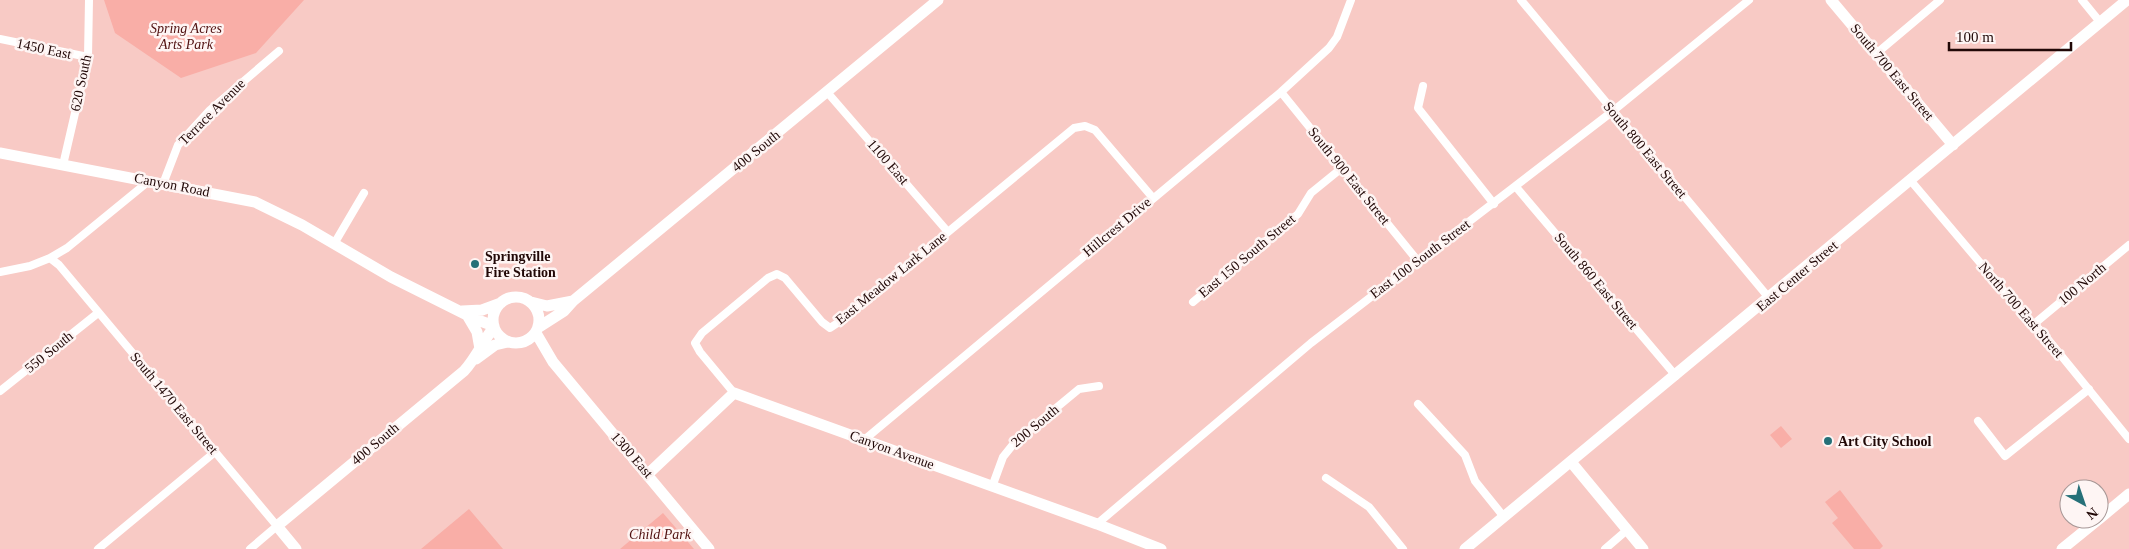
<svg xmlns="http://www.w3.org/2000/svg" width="2129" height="549" viewBox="0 0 2129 549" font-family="Georgia,serif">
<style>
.green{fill:#f9aea7}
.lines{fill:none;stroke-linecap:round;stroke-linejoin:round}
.street{stroke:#fff;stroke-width:8}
.secondary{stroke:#fff;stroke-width:11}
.poi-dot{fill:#267078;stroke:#fef5f4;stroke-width:2}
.labels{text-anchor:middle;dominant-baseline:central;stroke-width:5;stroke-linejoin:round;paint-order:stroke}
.park-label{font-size:14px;font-style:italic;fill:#501010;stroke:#fef5f4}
.street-label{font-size:14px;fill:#210807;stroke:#fef5f4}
.poi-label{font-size:14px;font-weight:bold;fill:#210807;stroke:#fef5f4;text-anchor:start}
</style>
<rect width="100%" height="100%" fill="#f8cac5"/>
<path class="green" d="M104,0H304L256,53L181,78L115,33Z
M1781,426L1792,439L1781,448L1770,435Z
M1840,490L1883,546L1880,549H1854L1832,523L1838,518L1825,502Z
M469,509L503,549H421Z
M663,513L694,549H620Z"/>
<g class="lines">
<path class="street" d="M1521,0L1769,298
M2082,0L2100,22
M0,39L88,57
M1877,53L1940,0
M1423,86L1418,108L1494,204
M827,92L948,232
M1281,92L1417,260
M63,165L88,57L89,0
M1911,181L2026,317L2042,332L2129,439
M163,184L178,145L210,110L279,51
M1516,187L1676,376
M334,244L364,193
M50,258L59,265L277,526L250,549
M0,272L30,266L50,258L67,248L149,181
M1193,302L1298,214L1311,193L1343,167
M2034,324L2129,245
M0,391L98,313
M734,393L700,352L695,343L702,333L768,278L777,274L785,278L822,322L830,328L839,322L1074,128L1085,126L1095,130L1153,198
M1418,404L1465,455L1475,481L1504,517
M1978,421L2005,456L2089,389
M864,440L1281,92L1329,48L1337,37L1351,0
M1326,478L1369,507L1403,549
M992,487L1003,457L1015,442L1079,389L1099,386
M1097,524L1311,343L1613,111L1749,0
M98,549L215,452
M1605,549L1627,530"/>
<path class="secondary" d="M1831,0L1953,145
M0,153L255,202L302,225L391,277L475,319L494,326
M493 320a23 23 0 1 1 46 0a23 23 0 1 1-46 0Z
M531,302L547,306L573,301
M462,311L482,310L501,303
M467,315L477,332L480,349
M539,327L564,311L573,301L938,0
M536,333L553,362L709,549
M476,359L495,345L508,342
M1571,462L1643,549
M648,474L734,393L1097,524L1161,549
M2099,519L2129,494
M296,549L277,526L464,371C476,358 483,341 494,327
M1465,549L2127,0
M2062,549L2099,519"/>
</g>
<g class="poi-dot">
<circle cx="475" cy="264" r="5"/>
<circle cx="1828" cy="441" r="5"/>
</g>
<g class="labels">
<g class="park-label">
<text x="186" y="28">Spring Acres<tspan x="186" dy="16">Arts Park</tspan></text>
<text x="660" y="534">Child Park</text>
</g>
<g class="street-label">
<text transform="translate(44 49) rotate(12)">1450 East</text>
<text transform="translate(1892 72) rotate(50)">South 700 East Street</text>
<text transform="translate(81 83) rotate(-78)">620 South</text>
<text transform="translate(212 112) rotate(-45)">Terrace Avenue</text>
<text transform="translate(1645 150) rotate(50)">South 800 East Street</text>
<text transform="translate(756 151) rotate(-39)">400 South</text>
<text transform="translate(888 162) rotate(49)">1100 East</text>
<text transform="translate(1349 176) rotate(51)">South 900 East Street</text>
<text transform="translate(172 185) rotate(11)">Canyon Road</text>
<text transform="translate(1117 227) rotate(-40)">Hillcrest Drive</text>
<text transform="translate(1247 256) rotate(-40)">East 150 South Street</text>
<text transform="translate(1420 259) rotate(-37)">East 100 South Street</text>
<text transform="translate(1797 276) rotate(-40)">East Center Street</text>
<text transform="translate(891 278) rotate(-39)">East Meadow Lark Lane</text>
<text transform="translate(1596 281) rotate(50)">South 860 East Street</text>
<text transform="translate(2082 284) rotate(-40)">100 North</text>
<text transform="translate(2021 310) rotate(49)">North 700 East Street</text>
<text transform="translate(49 352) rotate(-39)">550 South</text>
<text transform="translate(174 403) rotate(50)">South 1470 East Street</text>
<text transform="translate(1035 426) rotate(-40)">200 South</text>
<text transform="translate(375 444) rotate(-40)">400 South</text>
<text transform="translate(892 450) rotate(20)">Canyon Avenue</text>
<text transform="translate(632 455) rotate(49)">1300 East</text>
</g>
<g class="poi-label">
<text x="485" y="256">Springville<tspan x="485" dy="16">Fire Station</tspan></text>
<text x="1838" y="441">Art City School</text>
</g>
</g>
<g transform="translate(2084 504) rotate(140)"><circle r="24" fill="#fef5f4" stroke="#a69695"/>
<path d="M0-4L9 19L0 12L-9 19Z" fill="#267078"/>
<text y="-8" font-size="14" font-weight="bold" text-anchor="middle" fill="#210807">N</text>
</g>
<path d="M1949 42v8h122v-8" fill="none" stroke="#210807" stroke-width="2.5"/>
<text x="1956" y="42" font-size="15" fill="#210807" stroke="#fef5f4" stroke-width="4" paint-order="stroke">100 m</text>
</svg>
